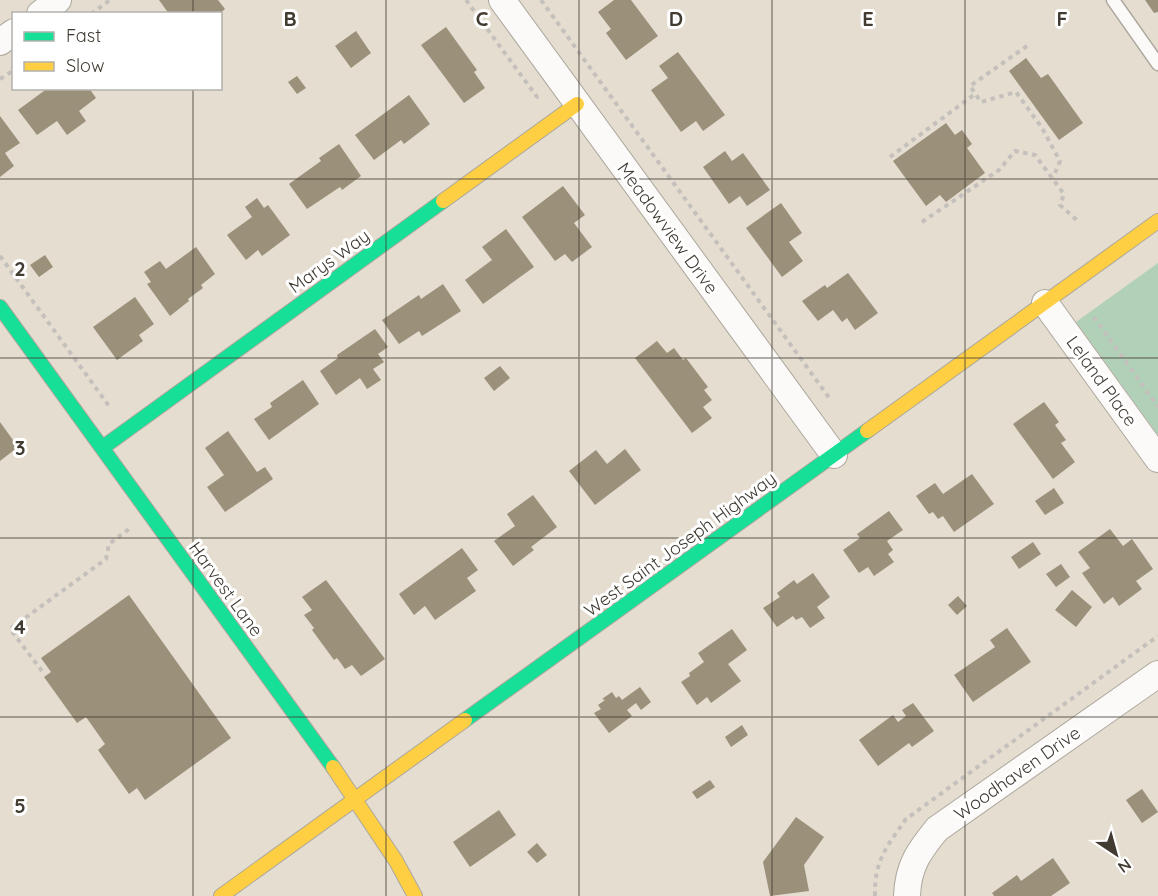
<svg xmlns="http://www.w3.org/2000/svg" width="1158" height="896" viewBox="0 0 1158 896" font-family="Quicksand,sans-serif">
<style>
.green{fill:#b1d0b8}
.building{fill:#9b907a}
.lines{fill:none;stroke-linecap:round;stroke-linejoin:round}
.lane-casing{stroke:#aca79d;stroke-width:15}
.street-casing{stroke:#aca79d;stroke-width:28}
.fast-casing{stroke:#aca79d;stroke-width:16}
.slow-casing{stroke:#aca79d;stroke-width:16}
.path{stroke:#c4c0bc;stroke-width:4;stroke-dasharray:4.5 4.5;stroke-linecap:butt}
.lane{stroke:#fbfaf8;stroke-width:12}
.street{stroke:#fbfaf8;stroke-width:26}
.fast{stroke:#16e098;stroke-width:14}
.slow{stroke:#ffcf43;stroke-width:14}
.grid{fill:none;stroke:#413b32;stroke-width:1.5;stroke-opacity:0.55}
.labels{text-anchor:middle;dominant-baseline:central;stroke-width:6;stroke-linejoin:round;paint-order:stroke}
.street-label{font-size:18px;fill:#413b32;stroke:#fff}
.grid-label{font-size:20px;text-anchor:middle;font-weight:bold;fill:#413b32;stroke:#fff;stroke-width:6;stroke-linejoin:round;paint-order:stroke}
</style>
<rect width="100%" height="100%" fill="#e4ddd0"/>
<path class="green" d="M1158,263V435L1076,322Z"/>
<path class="building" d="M159,0H218L225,9L219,14H169Z
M614,0H631L658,36L626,60L606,33L611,29L598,12Z
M1145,0H1158V12L1154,13Z
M446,27L477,70L474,72L485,88L464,103L421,45Z
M356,31L371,53L351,68L335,46Z
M678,52L725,115L703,131L696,121L681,132L651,90L668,78L659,66Z
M1026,58L1041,78L1048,74L1083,123L1059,140L1009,71Z
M297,76L306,88L297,94L288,82Z
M48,88H89L96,98L79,111L86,121L67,135L57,121L37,135L18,110Z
M409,95L430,124L404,144L401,140L374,160L355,135Z
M0,116L20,143L5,153L14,166L0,177Z
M946,123L955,135L962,130L972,144L967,148L985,173L946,202L940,195L926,206L893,161Z
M339,144L361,176L342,190L340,187L307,209L289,184L321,161L319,158Z
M725,151L732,161L743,153L770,190L747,206L740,196L729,204L703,167Z
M563,186L585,215L574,223L592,247L572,262L565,254L555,261L522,217Z
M257,198L264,208L268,205L290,235L262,256L258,250L246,260L227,235L252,217L245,207Z
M781,203L802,233L789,242L803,261L782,277L746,228Z
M506,229L534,267L483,304L465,280L492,260L482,247Z
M196,247L215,274L201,285L203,288L188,299L189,301L170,316L147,284L151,282L144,272L160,261L166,269Z
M45,255L53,267L39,277L30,265Z
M848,273L878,313L855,330L847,318L842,322L833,310L818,321L802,301L825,285L827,288Z
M443,284L461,311L422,336L419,331L399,344L382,320L419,295L421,299Z
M135,297L154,324L139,335L143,341L117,360L93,327Z
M375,329L388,347L378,354L384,362L373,369L381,380L367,389L360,378L336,395L320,371L338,358L337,355Z
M657,341L667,353L674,348L683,360L686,358L708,387L704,390L712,400L703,407L712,418L692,433L635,358Z
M500,366L510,378L494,391L484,378Z
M303,380L319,404L269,440L254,419L272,407L270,403Z
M1044,402L1059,422L1055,425L1066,440L1061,443L1075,462L1053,479L1013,424Z
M0,422L18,447L0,461Z
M228,431L257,472L265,467L273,479L225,512L207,487L224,475L205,448Z
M625,449L641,470L595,505L569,471L596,450L607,464Z
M972,474L994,504L954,532L943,516L938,519L933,512L929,514L916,496L935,483L943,494Z
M1054,488L1064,503L1045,515L1035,501Z
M533,495L557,527L531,547L534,550L513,566L494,541L515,526L507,514Z
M889,511L903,530L887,541L893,550L888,554L894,562L874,576L868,567L859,573L843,550L860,538L857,534Z
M1110,529L1123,546L1132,539L1153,569L1136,581L1142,589L1119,606L1113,597L1104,604L1082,573L1090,568L1078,552Z
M1033,542L1041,554L1019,569L1011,557Z
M462,548L478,570L467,578L476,591L435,620L425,606L414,615L399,594Z
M1061,564L1070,577L1056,587L1046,574Z
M813,573L830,597L817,607L825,618L810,628L802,617L796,620L793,616L777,627L763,608L780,597L777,593L794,580L797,584Z
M326,580L385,659L361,676L352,665L345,669L337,658L334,660L312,630L314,628L304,615L312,610L302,597Z
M1072,590L1092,607L1076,627L1055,610Z
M129,595L231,738L145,800L137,788L129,794L98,750L105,744L86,717L77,723L44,677L51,672L41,658Z
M958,596L967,606L957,615L948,605Z
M1007,628L1031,662L973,702L954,675L995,647L990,640Z
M732,629L747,650L728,664L741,681L711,703L707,697L697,705L681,682L690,676L689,673L704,662L698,653Z
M640,687L651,702L641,710L636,703L627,710L632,716L609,733L594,713L601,709L598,705L605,700L602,699L612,692L616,698L619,696L622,700Z
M913,703L934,731L912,747L909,743L878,766L859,740L893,715L898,722L906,716L902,710Z
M742,725L748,735L731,747L725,737Z
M710,780L715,787L697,799L692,792Z
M1142,789L1158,812L1142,823L1126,800Z
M499,810L516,835L470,867L453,842Z
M796,817L824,837L804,865L809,891L770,896L763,862Z
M537,843L547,855L537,863L527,852Z
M1053,858L1070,883L1051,896H994L992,893L1017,875L1021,881Z"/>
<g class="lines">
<g class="lane-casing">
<path id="lane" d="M1113,0L1158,64"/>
</g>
<g class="street-casing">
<path id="street" d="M502,0L834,455
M40,14L58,0
M0,42L14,32
M1045,303L1158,459
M907,896C908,866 919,851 937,829L1158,674"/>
</g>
<g class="fast-casing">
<path id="fast" d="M0,307L333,767
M102,448L443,201
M465,720L867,431"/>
</g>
<g class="slow-casing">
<path id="slow" d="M443,201L577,104
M867,431L1158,221
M333,767L396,861L415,896
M221,896L465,720"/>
</g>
<path class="path" d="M466,0L537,97L535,98
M541,0L830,399
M91,14L110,0
M1027,46L970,86L981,102L1016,92L1042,128L1060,161L1053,178
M0,79L14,70
M890,157L975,94
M922,222L999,170L1015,151L1035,155L1064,194L1060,205L1079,222
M0,256L109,406L111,405
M1094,317L1158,407
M42,671L10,629L106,559L109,544L129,529
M875,896C874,861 887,846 906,819L1158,636"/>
<use href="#lane" class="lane"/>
<use href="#street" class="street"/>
<use href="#fast" class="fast"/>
<use href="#slow" class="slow"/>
</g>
<path class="grid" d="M193,0V14M386,0V896M579,0V896M772,0V896M965,0V896M193,88V896M0,179H1158M0,358H1158M0,538H1158M0,717H1158"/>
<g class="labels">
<g class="street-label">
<text transform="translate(668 228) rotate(54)">Meadowview Drive</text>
<text transform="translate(329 261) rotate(-36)">Marys Way</text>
<text transform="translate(1102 381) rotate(54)">Leland Place</text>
<text transform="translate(680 544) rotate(-36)">West Saint Joseph Highway</text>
<text transform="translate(226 589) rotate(54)">Harvest Lane</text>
<text transform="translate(1017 773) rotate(-35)">Woodhaven Drive</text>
</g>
</g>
<g class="grid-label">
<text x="290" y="26">B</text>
<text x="482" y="26">C</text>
<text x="676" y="26">D</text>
<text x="868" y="26">E</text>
<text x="1062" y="26">F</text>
<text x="20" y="276">2</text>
<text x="20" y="455">3</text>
<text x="20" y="634">4</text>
<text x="20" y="813">5</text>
</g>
<rect x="12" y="12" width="210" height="78" fill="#ffffff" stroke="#b3b1ad" stroke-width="1.5"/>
<rect x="24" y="32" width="30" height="9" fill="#16e098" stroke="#b3b1ad" stroke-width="1.5"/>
<text x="66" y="42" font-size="18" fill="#413b32">Fast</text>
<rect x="24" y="62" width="30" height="9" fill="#ffcf43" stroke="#b3b1ad" stroke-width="1.5"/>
<text x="66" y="72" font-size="18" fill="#413b32">Slow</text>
<g transform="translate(1116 854) rotate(144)" stroke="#ffffff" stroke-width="4.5" paint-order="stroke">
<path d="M0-4.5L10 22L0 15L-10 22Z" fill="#413b32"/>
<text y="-9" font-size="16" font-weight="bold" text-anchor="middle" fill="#413b32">N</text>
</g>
</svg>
